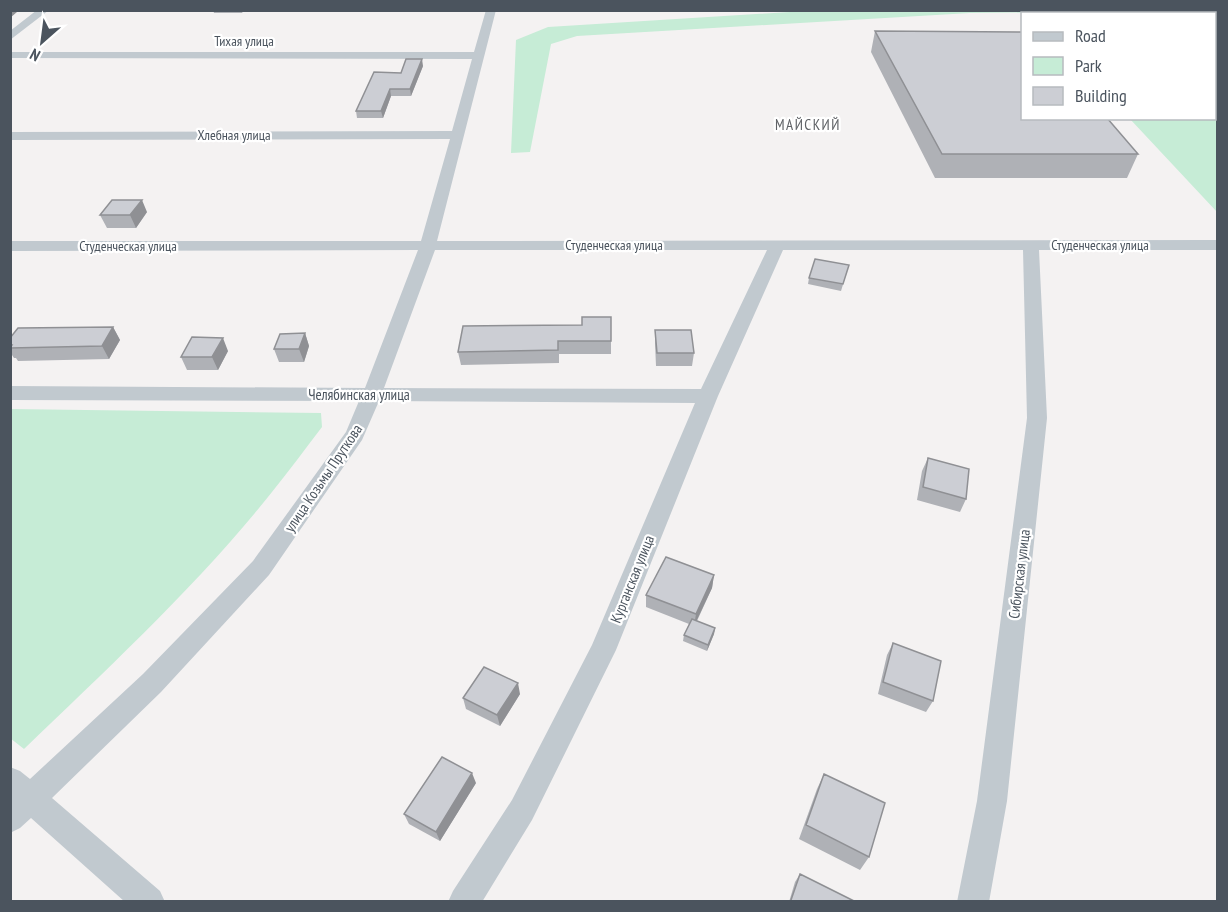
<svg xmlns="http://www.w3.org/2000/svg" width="1228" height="912" viewBox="0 0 1228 912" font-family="'PT Sans Narrow',sans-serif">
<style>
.green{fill:#c6ecd6}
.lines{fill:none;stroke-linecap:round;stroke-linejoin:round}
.minor{fill:#c1c9cf;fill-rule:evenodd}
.wall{fill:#afb1b6}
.shaded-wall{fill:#8f9094}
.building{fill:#ccced4;stroke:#8f9094;stroke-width:1.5}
.labels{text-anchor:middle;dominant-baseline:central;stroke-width:4.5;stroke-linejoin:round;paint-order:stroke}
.far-street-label{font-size:14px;fill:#4b545e;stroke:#fff}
.far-quarter-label{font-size:15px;letter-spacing:1.5px;fill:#5f6266;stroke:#fff}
.street-label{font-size:15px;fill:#4b545e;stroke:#fff}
</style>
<rect width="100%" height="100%" fill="#f4f2f2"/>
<path class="green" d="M821,10H1217L1218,11L970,13L577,36L551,44L530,152L511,153L516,40L548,27Z
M1215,113L1218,114L1217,212L1130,119L1214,118Z
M10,409L321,413L322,427C305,449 289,471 272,492C198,585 109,667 24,749L10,738Z"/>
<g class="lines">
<path class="minor" d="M37,10H49L10,40V31Z
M486,10H496L437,241L1218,240V250H1039L1047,418L1007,801L989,902H957L977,801L1027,418L1023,250H783L718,396L616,650L532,820L482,902H448L453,891L512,800L592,645L695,403L379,401L362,440L269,575L161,692L52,798L160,891L165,902H125L31,818L20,828L10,833V767L20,771L30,779L143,674L253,561L346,432L359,401L10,400V386L365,388L418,250L10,251V241H421L450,139L10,140V132L452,131L472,59L10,58V52H474ZM435,250H767L701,389L384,388Z"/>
</g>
<path class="wall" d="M213,10H244L242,13H214Z
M875,31L1138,154L1127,178H935L871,52Z
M423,66L411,96H391L383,118H357L356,111L401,73Z
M147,212L136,228H107L100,215Z
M849,265L841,291L808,284L809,278Z
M611,317V354H559V363L461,365L458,352L582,325Z
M113,327L120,340L109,359L18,361L16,358H14L10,352V338Z
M655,330L694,353L692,366H656L655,343Z
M305,333L309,346L304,362H279L274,349Z
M228,351L218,370H187L181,357Z
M928,458L966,499L960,512L917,500L922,471Z
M714,575L712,588L697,621L715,628L714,634L707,651L683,641L684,635L689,624L646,607V595Z
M893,643L933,701L926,712L878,694L887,655Z
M520,694L500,726L466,709L463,698Z
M824,774L869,857L860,870L799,839L817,789Z
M476,783L440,841L409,824L404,814Z
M800,874L856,902H789L795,882Z"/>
<path class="shaded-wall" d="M10,10H16L17,12L10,18Z
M422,59L423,66L411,96L410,89Z
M390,89L391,96L383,118L381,111Z
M142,200L147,212L136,228L130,215Z
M113,327L120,340L109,359L102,346Z
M305,333L309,346L304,362L299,349Z
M223,338L228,351L218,370L212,357Z
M714,575L712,588L694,626L696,614Z
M715,628L714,634L707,651L708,645Z
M518,683L520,694L500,726L497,715Z
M472,773L476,783L440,841L436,832Z"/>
<path class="building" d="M875,31L1023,32V118H1107L1138,154H942Z
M406,59H422L410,89H390L381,111H356L374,72L401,73Z
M112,200H142L130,215H100Z
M815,259L849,265L843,284L809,278Z
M582,317H611V341H558V350L458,352L463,326L582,325Z
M113,327L102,346L10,348L12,345H10V338L18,328Z
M655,330H691L694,353H657Z
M305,333L299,349H274L280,334Z
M192,337L223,338L212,357H181Z
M928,458L969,469L966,499L923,487Z
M666,557L714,575L696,614L646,595Z
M692,619L715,628L708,645L684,635Z
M893,643L941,661L933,701L883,682Z
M484,667L518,683L497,715L463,698Z
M442,757L472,773L436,832L404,814Z
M824,774L885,803L869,857L806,825Z
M800,874L856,902H794L791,900Z"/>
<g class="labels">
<g class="far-street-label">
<text x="244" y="41">Тихая улица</text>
<text x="234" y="135">Хлебная улица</text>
<text x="614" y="245">Студенческая улица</text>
<text x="1100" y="245">Студенческая улица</text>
<text x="128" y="246">Студенческая улица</text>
</g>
<g class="far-quarter-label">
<text x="808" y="124">МАЙСКИЙ</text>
</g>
<g class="street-label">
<text x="359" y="394">Челябинская улица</text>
<text transform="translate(323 478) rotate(-56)">улица Козьмы Пруткова</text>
<text transform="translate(1019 574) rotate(-83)">Сибирская улица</text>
<text transform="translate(632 579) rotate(-68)">Курганская улица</text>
</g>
</g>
<rect width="1228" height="912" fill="none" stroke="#4b545e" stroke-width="24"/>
<rect x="1021" y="12" width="195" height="108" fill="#ffffff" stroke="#b7bbbf" stroke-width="1.5"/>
<rect x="1033" y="32" width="30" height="9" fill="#c1c9cf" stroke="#b7bbbf" stroke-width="1.5"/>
<text x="1075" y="42" font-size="18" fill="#4b545e">Road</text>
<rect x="1033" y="57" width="30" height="18" fill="#c6ecd6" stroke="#b7bbbf" stroke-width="1.5"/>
<text x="1075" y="72" font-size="18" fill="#4b545e">Park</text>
<rect x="1033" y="87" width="30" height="18" fill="#ccced4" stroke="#b7bbbf" stroke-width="1.5"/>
<text x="1075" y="102" font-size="18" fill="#4b545e">Building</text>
<g transform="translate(42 42) rotate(208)" stroke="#ffffff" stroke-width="4.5" paint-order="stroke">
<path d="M0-4.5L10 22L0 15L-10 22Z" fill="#4b545e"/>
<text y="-9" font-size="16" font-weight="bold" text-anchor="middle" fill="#4b545e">N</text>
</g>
</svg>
